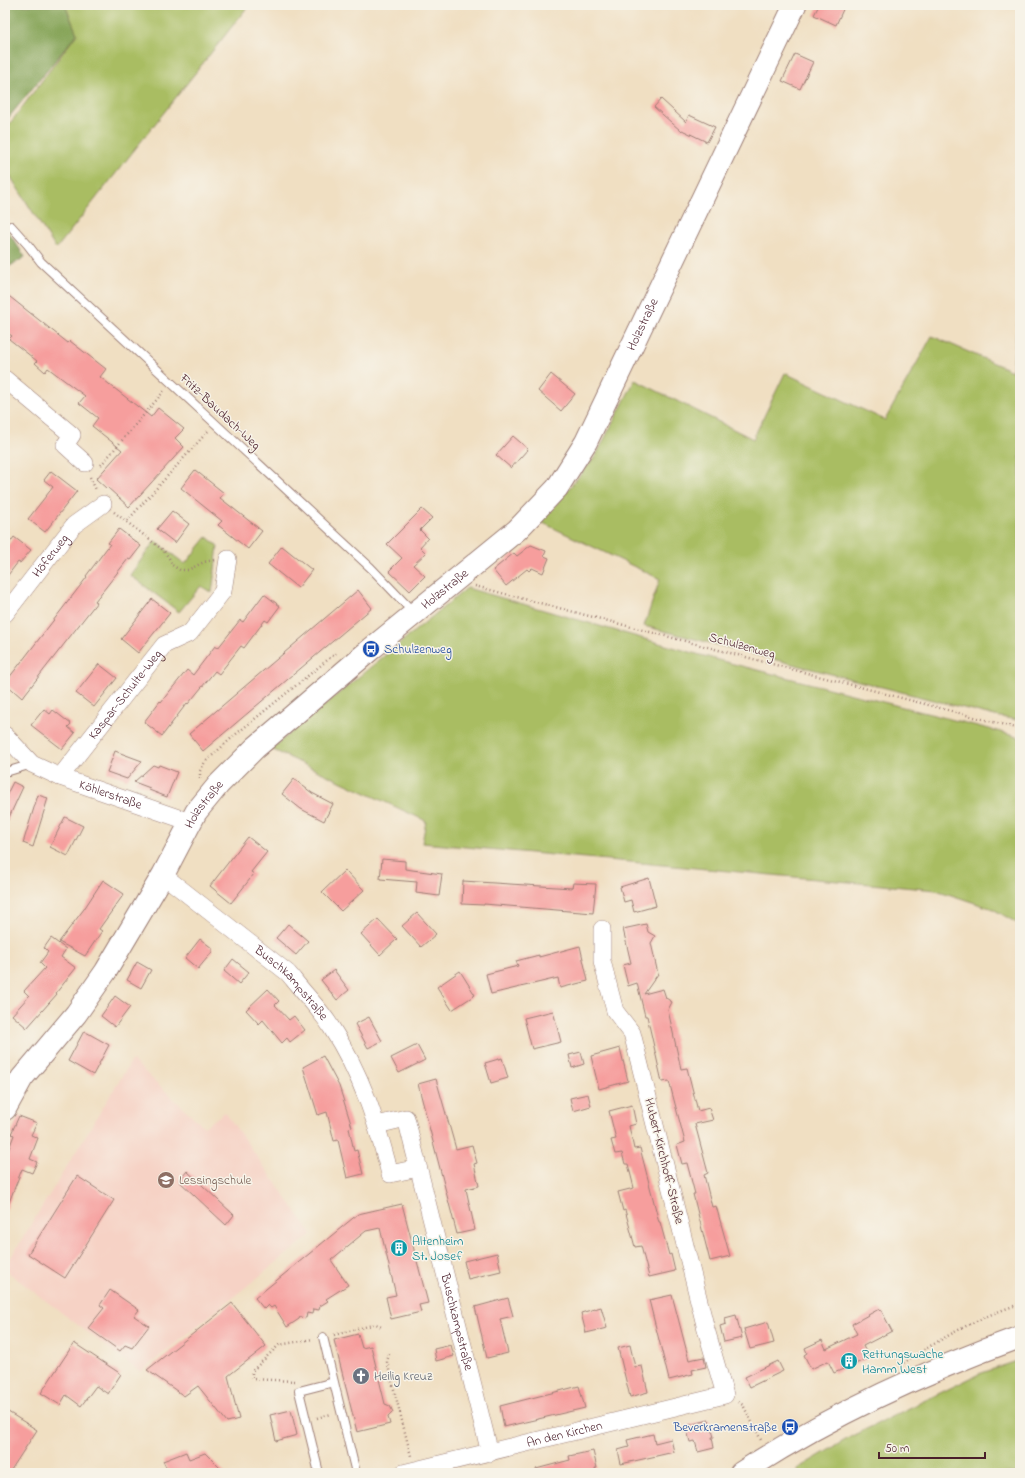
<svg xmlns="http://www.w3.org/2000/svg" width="1025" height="1478" viewBox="0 0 1025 1478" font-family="'Indie Flower',sans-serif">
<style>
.built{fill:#f6d2c5}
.green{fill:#a9bd62;stroke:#7a6e46}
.forest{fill:#86a458;stroke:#686242}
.building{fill:#f69e9d}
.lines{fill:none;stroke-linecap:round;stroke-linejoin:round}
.lane-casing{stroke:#9d7f76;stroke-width:10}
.street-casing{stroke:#9d7f76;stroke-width:18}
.secondary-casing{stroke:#9d7f76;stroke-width:24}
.path{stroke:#9d7f76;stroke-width:2.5;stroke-dasharray:1 3;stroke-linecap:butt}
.lane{stroke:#fff;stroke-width:8}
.street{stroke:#fff;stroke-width:17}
.secondary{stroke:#fff;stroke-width:22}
.labels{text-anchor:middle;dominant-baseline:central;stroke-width:3;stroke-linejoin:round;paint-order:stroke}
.street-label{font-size:13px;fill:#4a1f2b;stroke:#f7f3e8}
.transit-label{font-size:13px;fill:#164399;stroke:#f7f3e8;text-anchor:start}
.education-label{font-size:13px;fill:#785e54;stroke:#f7f3e8;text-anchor:start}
.culture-label{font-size:13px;fill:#0d838f;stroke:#f7f3e8;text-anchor:start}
.worship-label{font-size:13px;fill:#5b616d;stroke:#f7f3e8;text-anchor:start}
</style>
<rect width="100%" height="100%" fill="#f7f3e8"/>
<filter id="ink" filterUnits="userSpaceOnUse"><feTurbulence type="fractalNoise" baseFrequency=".025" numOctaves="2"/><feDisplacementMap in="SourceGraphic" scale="8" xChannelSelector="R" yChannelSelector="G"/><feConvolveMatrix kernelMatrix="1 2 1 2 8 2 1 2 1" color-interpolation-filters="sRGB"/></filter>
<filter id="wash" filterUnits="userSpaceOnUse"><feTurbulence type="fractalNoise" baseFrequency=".012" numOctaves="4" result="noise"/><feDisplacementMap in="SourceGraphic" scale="16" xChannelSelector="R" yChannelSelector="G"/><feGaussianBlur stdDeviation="0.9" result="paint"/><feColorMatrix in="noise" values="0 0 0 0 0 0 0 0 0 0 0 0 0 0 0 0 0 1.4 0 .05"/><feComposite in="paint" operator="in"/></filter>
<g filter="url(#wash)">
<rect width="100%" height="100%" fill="#f0dfc2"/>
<path class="built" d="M132,1060L204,1127L225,1112L312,1234L140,1372L5,1270V1267Z"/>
<path class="green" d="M65,5H249L56,249L5,168V130L77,34Z
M1020,299V702L1017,720L995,716L644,626L660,579L541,522L595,457L635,380L753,439L785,373L885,420L932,336L1012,371Z
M207,537L218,546L212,593L201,586L179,612L130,575L155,541L185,564Z
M467,588L718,660L997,731L1020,738V925L993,909L936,890L422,843L426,821L271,749Z
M1020,1360V1473H799L797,1469L852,1436L979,1374Z"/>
<path class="forest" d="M5,5H65L77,34L5,122Z
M5,227L25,257L5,269Z"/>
<g id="blocks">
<path class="building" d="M819,5H845L836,25L814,15Z
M795,54L813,62L800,89L782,81Z
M661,99L686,122L689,115L715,127L707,142L682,130L681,131L654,107Z
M5,293L68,343L70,341L106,369L100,377L151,417L158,408L184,429L175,438L184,447L129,507L107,487L106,488L96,479L122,450L92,426L98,418L79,403L85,396L48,368L45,372L35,363L37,361L9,339L12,336L5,331Z
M551,374L575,394L561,411L538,391Z
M513,436L528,449L511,468L496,455Z
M195,470L224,493L220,498L262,531L248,549L218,525L222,521L181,488Z
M51,471L77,491L45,532L28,519L53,487L44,480Z
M422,509L432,518L420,530L428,538L420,547L426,553L413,565L425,576L410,591L389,571L402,558L387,544Z
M172,511L189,524L175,543L157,529Z
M119,529L141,546L130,560L128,559L95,601L97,602L22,698L5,683L87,577L86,576L110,544L108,543Z
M14,537L31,550L20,563L18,562L5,579V549Z
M531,545L546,551L544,556L549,558L543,573L532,568L529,571L527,569L506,586L493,570L514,553L517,556Z
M282,546L312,570L298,588L268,564Z
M358,590L372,608L203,751L189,734Z
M264,594L280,606L268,622L265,620L244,648L241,646L219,674L215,671L188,704L187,703L162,736L144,722L160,701L161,702L187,670L193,675L215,646L218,648L240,620L243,622Z
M152,599L170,613L138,653L121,639Z
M99,664L117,678L94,707L76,693Z
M44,709L50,714L53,710L71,724L68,727L75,733L62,749L31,725Z
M115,751L142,761L127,779L107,772Z
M153,765L158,767L159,765L177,772L167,797L149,790L150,788L134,782Z
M294,779L312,793L333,804L324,821L301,809L282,794Z
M13,782L23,787L5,826V798Z
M38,795L48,798L33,847L23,843Z
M65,817L83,826L68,856L50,847Z
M248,837L267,852L251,872L254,874L231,903L210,886Z
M382,859L405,861V869L442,874L439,896L416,893L417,882L380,879Z
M345,870L364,890L341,911L322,892Z
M649,878L656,906L634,912L631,900L624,902L620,887Z
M103,880L124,894L99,929L102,931L85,956L59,942L84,909Z
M463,881L572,888L573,883L596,884L593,913L484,904V905L462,904Z
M417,913L436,934L421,947L402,926Z
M378,919L397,939L380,955L361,934Z
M288,924L308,941L296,955L276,938Z
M646,924L648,932L655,936L651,943L658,974L644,994L663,989L666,998L672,1002L668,1010L681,1069L687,1068L698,1111L709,1108L713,1120L695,1124L708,1173L704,1175L712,1207L716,1206L730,1256L710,1261L693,1194H695L687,1163L682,1164L677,1145L685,1142L669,1081L662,1082L647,1016H645L637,983L628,986L623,965L631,963L623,929Z
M51,938L66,949L61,957L76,968L56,993L57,994L27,1028L12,1015L29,996L24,991L45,968L40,963L48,952L44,948Z
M200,939L212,948V952L198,969L185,958Z
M580,946L588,981L560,988L558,978L491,994L486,974L518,966L516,961L539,955V957Z
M233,959L249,972L239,984L224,971Z
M137,962L151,970L141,988L127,980Z
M334,970L349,990L337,1000L321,980Z
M460,971L475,995L452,1010L437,987Z
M268,989L279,1001L275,1005L289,1020L294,1016L305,1030L290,1042L287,1038L282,1043L263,1020L259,1024L246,1010Z
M115,996L130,1007L115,1027L101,1016Z
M553,1011L561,1042L532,1049L524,1018Z
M369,1017L382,1041L368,1048L355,1024Z
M84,1031L109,1045L93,1075L68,1061Z
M417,1045L425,1060L399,1073L391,1058Z
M620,1048L628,1081L599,1089L591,1056Z
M581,1052L584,1064L572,1068L569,1055Z
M323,1056L339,1086L352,1127L349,1128L354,1151L357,1150L363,1174L347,1178L338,1140L334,1141L327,1112L318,1115L303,1067Z
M502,1058L508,1078L491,1083L485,1063Z
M436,1079L456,1149L472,1145L477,1163L474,1164L479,1186L466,1189L475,1230L457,1234L418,1084Z
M588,1094L591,1106L573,1111L570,1098Z
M632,1105L636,1124L629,1126L634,1149L640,1148L659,1222H660L669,1255L671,1254L675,1271L649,1277L641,1246L635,1247L625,1210L623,1211L618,1192L634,1188L628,1164H625L622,1153L615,1154L611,1140L616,1139L609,1111Z
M19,1116L37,1123L31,1135L38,1138L30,1159L37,1162L32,1173L22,1169L6,1210L5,1159L14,1135L11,1134Z
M187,1171L234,1215L226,1225L179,1181Z
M77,1176L114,1200L65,1278L28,1254Z
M402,1204L428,1303L419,1305L421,1312L391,1319L386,1297L396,1295L380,1228L366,1231L331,1260L348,1285L326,1299L328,1301L320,1306L319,1310L313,1309L312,1314L307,1313L306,1318L300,1317L299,1319L287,1327L274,1306L271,1308L268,1305L264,1309L255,1298L358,1214Z
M497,1253L501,1271L468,1279L464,1261Z
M110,1290L139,1310L134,1316L149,1326L132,1348L125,1345L120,1351L88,1328L104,1308L100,1305Z
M672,1295L689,1360L704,1357L706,1367L692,1370L693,1374L669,1380L649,1300Z
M508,1298L513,1316L500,1319L508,1353L487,1358L475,1307Z
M232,1303L266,1346L228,1376L239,1419L227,1422L198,1386L184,1396L147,1370Z
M601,1307L607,1328L586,1333L581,1313Z
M879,1309L880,1311L881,1310L892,1331L863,1346L869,1358L834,1373L828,1361L811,1369L804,1355L807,1353L805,1348L822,1340L826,1349L857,1334L852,1324Z
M736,1315L742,1338L724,1342L720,1326L726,1324L725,1318Z
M768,1322L774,1343L750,1349L744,1329Z
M358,1334L362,1348L371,1346L385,1404L390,1406L393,1412L388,1417L390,1424L357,1432L334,1340Z
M74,1343L121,1374L108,1394L96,1386L81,1406L66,1395L60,1405L41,1393Z
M451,1345L454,1356L436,1361L434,1349Z
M630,1345L635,1367L642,1366L648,1392L630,1397L618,1348Z
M778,1361L783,1371L750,1387L745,1377Z
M579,1386L585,1408L504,1427L500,1406Z
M5,1410L37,1430L9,1473H5Z
M291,1410L297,1435L276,1441L270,1415Z
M709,1420L714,1437H712L714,1448L698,1452L695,1441L690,1442L686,1426Z
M653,1434L655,1443L671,1439L674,1452L621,1464L618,1450L629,1447L627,1440Z
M593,1451L597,1468H595L596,1473H537L536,1469L570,1460L569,1456Z
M186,1452L189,1459L205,1453L225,1473H169L163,1461Z"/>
</g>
</g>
<g filter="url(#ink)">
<use href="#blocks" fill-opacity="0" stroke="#9d7f76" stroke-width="1"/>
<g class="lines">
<g class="lane-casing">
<path id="lane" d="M11,226L28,245L41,262L371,568L414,613
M5,771H9L32,764
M323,1337L356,1473
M319,1473L299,1391L334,1382"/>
</g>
<g class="street-casing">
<g id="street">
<path d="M5,379L72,435L65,445L85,463"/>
<path id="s1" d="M5,614L74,525L103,504"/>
<path id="s2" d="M5,735L32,764L60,777L190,822"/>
<path id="s3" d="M60,777L164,645L190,633L223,591L228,559"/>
<path id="s4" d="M163,875L288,973L293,979C305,995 321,1010 331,1027C362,1075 376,1120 390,1174L418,1168"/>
<path id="s5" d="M377,1125L406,1118L490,1453"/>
<path id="s6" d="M403,1473L725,1395L706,1329L632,1033L615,1011L602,961V929"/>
</g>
</g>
<g class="secondary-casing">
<g id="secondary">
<path id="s7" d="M5,1109L22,1078L76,1014L106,971L163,875L196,812L219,784L255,748L371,649L517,530L557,488L586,442L795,5"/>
<path d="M741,1473C827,1417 923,1372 1020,1337"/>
</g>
</g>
<path class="path" d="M101,465L165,390
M90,477L96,490
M114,512L163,550L169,558L172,565L180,570H188L204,562L214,560
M127,521L209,430
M475,586L1020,729
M200,779V771L205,762L235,735L336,653
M334,1335L376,1324L383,1328
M389,1354L387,1362L411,1456
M900,1365C939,1340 975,1318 1020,1304
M295,1381L252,1379V1371L279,1345L313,1339
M738,1402L743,1405L761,1440
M317,1418L331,1414"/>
<use href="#lane" class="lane"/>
<use href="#street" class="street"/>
<use href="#secondary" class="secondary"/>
</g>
</g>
<defs>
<g id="bus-disc" transform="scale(0.9)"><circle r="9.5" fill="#1a4fb4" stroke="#f7f3e8"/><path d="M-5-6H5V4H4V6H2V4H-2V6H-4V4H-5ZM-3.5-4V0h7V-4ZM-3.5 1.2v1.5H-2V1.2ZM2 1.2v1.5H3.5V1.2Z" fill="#fff"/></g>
<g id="school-disc" transform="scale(0.9)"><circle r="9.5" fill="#8d6e63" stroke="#f7f3e8"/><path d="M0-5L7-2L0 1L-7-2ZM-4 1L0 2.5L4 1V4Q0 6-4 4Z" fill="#fff"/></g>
<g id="building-disc" transform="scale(0.9)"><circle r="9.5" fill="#0f9aa8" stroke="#f7f3e8"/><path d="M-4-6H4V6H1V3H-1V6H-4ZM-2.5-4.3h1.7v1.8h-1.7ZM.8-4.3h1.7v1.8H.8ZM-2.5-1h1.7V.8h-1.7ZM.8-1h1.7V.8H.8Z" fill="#fff"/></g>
<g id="church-disc" transform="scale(0.9)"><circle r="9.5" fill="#6b7280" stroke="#f7f3e8"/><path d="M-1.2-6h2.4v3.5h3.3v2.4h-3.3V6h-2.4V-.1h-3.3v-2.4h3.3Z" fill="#fff"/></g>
</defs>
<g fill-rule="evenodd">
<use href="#bus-disc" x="371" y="649"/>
<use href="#school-disc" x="166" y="1180"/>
<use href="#building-disc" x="399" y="1248"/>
<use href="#building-disc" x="849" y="1361"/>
<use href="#church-disc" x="361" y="1376"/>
<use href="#bus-disc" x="790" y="1427"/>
</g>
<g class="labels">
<g class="street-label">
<text stroke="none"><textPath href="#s7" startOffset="1025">Holzstraße</textPath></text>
<text transform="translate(220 412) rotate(43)">Fritz-Baudach-Weg</text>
<text stroke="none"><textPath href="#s1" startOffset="74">Höferweg</textPath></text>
<text stroke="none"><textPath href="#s7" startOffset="689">Holzstraße</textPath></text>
<text transform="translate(742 646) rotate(15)">Schulzenweg</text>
<text stroke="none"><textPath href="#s3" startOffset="105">Kaspar-Schulte-Weg</textPath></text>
<text stroke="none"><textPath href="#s2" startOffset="124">Köhlerstraße</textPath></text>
<text stroke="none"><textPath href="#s7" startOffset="365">Holzstraße</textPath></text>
<text stroke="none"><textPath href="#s4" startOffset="168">Buschkampstraße</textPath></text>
<text transform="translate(664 1161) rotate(76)">Hubert-Kirchhoff-Straße</text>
<text stroke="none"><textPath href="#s5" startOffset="240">Buschkampstraße</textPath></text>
<text stroke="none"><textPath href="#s6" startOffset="166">An den Kirchen</textPath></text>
</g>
<g class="transit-label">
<text x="384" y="649">Schulzenweg</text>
<text x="777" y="1427" text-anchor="end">Beverkramenstraße</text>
</g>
<g class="education-label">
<text x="179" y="1180">Lessingschule</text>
</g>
<g class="culture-label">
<text x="412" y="1241">Altenheim<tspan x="412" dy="15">St. Josef</tspan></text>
<text x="862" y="1354">Rettungswache<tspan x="862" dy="15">Hamm West</tspan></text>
</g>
<g class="worship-label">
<text x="374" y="1376">Heilig Kreuz</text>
</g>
</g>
<rect width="1025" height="1478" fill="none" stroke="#f7f3e8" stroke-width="20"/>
<path d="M879 1452v6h106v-6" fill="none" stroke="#4a1f2b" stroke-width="2"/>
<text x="885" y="1452" font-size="12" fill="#4a1f2b" stroke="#f7f3e8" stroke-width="3" paint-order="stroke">50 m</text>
</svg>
